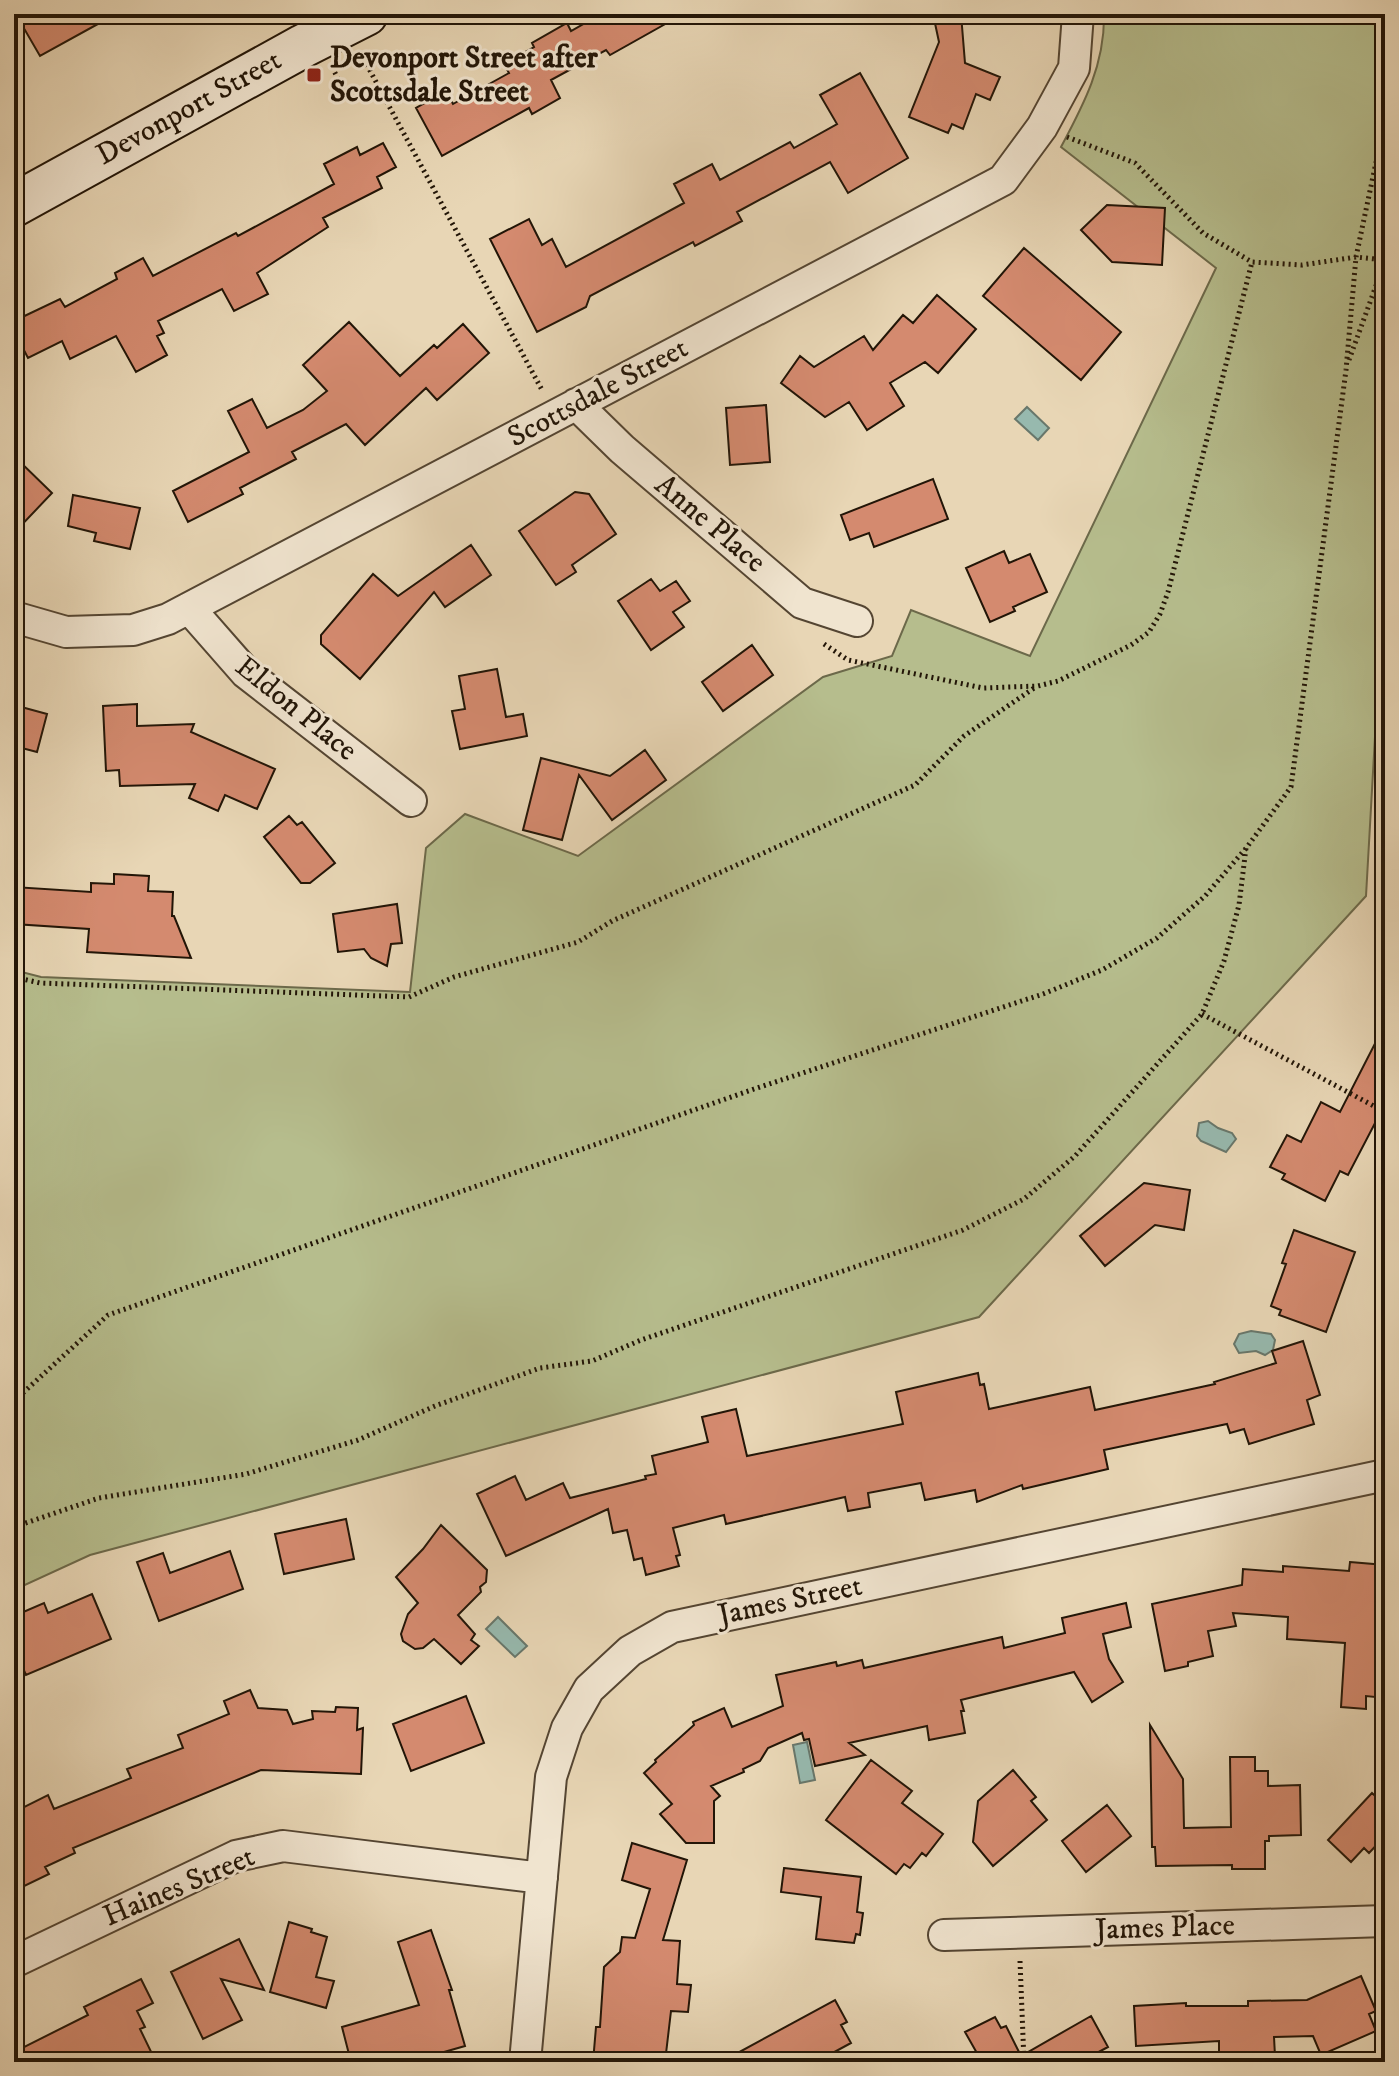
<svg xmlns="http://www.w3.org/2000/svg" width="1399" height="2076" viewBox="0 0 1399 2076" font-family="'IM FELL DW Pica',serif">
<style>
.green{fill:#b6bd8d;stroke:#6c694a;stroke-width:2}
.water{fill:#97b9ae;stroke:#68776b;stroke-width:2}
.building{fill:#d48a6f;stroke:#221507;stroke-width:2}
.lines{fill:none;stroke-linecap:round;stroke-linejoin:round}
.street-casing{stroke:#544532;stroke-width:34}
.secondary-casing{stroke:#221507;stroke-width:46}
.path{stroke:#221507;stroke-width:5;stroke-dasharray:2 4;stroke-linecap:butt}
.street{stroke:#f0e4cf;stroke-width:30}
.secondary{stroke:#f0e4cf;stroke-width:42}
.poi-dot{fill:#8f2418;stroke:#f0e4cf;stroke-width:3}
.labels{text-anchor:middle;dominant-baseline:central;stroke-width:6;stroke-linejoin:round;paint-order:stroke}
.poi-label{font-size:30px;font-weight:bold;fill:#221507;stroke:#f0e4cf;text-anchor:start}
.street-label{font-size:30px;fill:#221507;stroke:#f0e4cf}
</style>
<rect width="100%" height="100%" fill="#e8d6b5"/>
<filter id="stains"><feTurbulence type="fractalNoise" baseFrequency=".0025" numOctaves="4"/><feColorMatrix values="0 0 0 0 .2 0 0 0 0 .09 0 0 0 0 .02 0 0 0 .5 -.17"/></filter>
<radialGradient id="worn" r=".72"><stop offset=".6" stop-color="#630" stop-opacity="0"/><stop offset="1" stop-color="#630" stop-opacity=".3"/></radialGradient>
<path class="green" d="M1104,14H1385V560L1366,896L979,1317L90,1555L14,1590V970L41,977L410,992L426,848L465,814L578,856L823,677L892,656L911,610L1030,656L1216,268L1061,147C1084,104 1105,64 1104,14Z"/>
<path class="water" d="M1027,407L1049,428L1038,440L1015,419Z
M1208,1121L1218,1128L1232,1133L1236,1139L1226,1152L1201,1141L1197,1136L1199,1123Z
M1251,1331L1271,1334L1275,1340L1273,1350L1265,1355L1256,1351L1239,1353L1234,1344L1239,1334Z
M498,1617L527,1646L515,1657L486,1629Z
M807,1742L815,1780L800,1783L793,1745Z"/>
<path class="building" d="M42,14H116L40,56L22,25Z
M601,14H683L610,55L606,50L551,80L560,98L532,114L529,108L442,156L416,108L446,91L453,104L509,73L504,64L534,47L532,43L567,23L571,31Z
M933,14H961L965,63L1000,77L990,100L976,94L963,129L952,124L948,133L909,117L939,42Z
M860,73L908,158L848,193L830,162L737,212L742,221L695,246L693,242L590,296L586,307L537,332L490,239L529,219L542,245L552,239L566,267L684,203L674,184L712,164L720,180L790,142L794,148L837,124L820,95Z
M383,143L396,167L377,177L382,188L323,218L328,227L257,273L268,294L234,311L222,289L158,321L164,333L157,336L167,355L136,372L116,336L70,359L62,341L28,358L14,331V321L60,299L65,307L117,279L115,273L143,258L153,276L236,233L238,236L334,184L324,164L357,147L360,155Z
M1107,205L1165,208L1162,265L1112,262L1081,230Z
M1024,248L1121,332L1081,380L983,296Z
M937,295L976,329L938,373L925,362L890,383L904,406L867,430L849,402L825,417L781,383L800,356L814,367L864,336L873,350L903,315L913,323Z
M349,322L400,376L434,345L437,348L463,324L489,353L437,400L426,388L365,445L346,424L292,452L296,459L240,488L243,494L188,522L173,491L249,452L228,411L252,399L267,428L303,410L327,391L303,365Z
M766,405L770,462L730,465L726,408Z
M14,456L52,493L14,533Z
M933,479L948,519L874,547L869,533L850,540L841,515Z
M575,492L589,494L616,534L572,565L576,572L556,585L519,531Z
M73,495L140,508L130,549L94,541L96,533L68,526Z
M471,545L491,575L445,607L434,592L360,679L321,644V635L373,574L398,596Z
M1004,551L1009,563L1030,554L1047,592L1013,607L1015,611L990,622L966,568Z
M651,579L660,591L676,581L690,601L673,612L684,627L651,650L618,601Z
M752,645L773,675L723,711L702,682Z
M497,669L506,717L523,714L527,736L460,749L452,711L465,709L459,676Z
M137,704V726L194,724L191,732L275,769L257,809L225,795L218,811L189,798L195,784L120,786L119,770L106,771L103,706Z
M14,705L47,714L37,752L14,746Z
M645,750L666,780L612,820L579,775L562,840L523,830L541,758L610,776Z
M289,816L297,825L302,822L335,863L310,883H301L264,837Z
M114,874L149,876L148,891L173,892L172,916H174L191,958L87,952L89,929L14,924V887L91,892V883L114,884Z
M397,904L402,943L391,944L387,966L371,958L364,949L338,952L333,914Z
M1385,1024V1104L1348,1175L1340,1171L1325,1201L1282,1179L1285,1174L1270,1167L1287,1135L1301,1142L1321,1102L1340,1112Z
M1144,1183L1190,1190L1184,1230L1155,1225L1105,1266L1080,1236Z
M1294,1230L1355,1252L1326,1332L1279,1315L1281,1310L1271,1306L1286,1264L1282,1263Z
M1303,1341L1320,1395L1307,1400L1314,1424L1249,1444L1244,1429L1230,1433L1227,1424L1104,1450L1108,1469L1023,1489L1022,1485L977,1502L975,1490L925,1500L921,1483L868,1493L870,1507L848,1511L845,1497L726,1524L724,1515L673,1528L680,1555L676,1556L679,1566L646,1575L642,1558L634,1560L627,1530L613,1533L608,1509L506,1556L477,1494L515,1476L526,1500L563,1483L570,1498L646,1479L645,1476L656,1474L652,1456L708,1442L702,1417L736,1409L747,1456L903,1424L896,1392L978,1373L980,1385L984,1384L989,1409L1090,1387L1095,1410L1215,1384L1214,1382L1276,1363L1272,1351Z
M346,1519L354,1559L284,1574L275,1534Z
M441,1525L487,1570L486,1582L480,1587L481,1592L458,1615L475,1634L471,1640L479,1646L461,1664L434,1639L423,1648L415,1649L403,1641L401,1634L408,1614L418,1603L396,1577L423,1549Z
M230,1551L243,1589L159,1621L137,1562L163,1553L170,1573Z
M1350,1562L1385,1565V1603H1380L1377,1650L1385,1651V1698L1366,1696V1709L1341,1707L1345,1643L1287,1639L1288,1617L1233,1613L1236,1626L1208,1631L1213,1656L1188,1662V1666L1165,1671L1152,1604L1242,1585L1243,1569L1283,1572V1566L1349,1571Z
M92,1594L111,1639L26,1675L14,1648V1616L44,1603L48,1613Z
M1126,1603L1131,1627L1103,1634L1109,1659L1123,1682L1092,1702L1074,1672L961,1700L964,1711H961L965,1733L929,1740L927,1726L849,1743L865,1755L815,1766L809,1739L804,1740L802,1733L768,1748L760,1761L743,1769L744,1772L711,1786L720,1796L714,1801V1843H686L660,1814L672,1804L644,1773L656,1762L655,1760L694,1725L693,1722L724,1708L732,1727L783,1706L776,1675L836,1662L837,1666L862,1660L864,1668L1002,1637L1004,1648L1065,1633L1062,1618Z
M250,1690L258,1708L287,1710L293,1724L313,1719L312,1711L335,1712L336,1707L358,1708L357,1730L363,1728L361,1774L261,1770L73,1848L75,1853L45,1867L49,1874L14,1891V1812L48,1795L54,1809L131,1778L127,1769L183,1748L178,1735L229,1714L224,1701Z
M466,1696L484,1743L411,1771L393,1724Z
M1150,1725L1183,1779L1184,1828L1231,1827L1230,1757H1255V1771H1268V1786L1300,1785L1301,1835L1269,1836V1841H1265V1869H1232V1865L1156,1866L1155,1847H1152Z
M871,1760L912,1791L902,1803L943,1834L926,1856L922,1853L910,1868L904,1864L896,1874L826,1820Z
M1013,1770L1036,1797L1031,1801L1047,1820L993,1866L973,1842L978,1801Z
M1372,1793L1385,1805V1836L1369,1853L1364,1848L1351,1862L1328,1840Z
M1107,1805L1131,1836L1086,1872L1062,1841Z
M632,1843L687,1860L663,1940L680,1941L677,1984L691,1985L688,2012L671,2011L665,2062H593L596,2027H600L604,1967L620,1952L622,1937L635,1938L650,1889L622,1880Z
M784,1868L861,1877L857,1912L863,1913L860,1935L856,1934L854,1943L816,1939L821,1897L781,1892Z
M289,1922L312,1929L311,1932L327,1937L316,1977L334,1981L326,2008L270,1992Z
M431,1930L452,1990H449L465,2046L409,2062H351L342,2027L419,2005L398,1942Z
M239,1939L264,1990L221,1979L242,2020L203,2039L171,1972Z
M1361,1976L1376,2011L1369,2014L1376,2031L1321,2055L1313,2036L1274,2037L1275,2056L1251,2057V2062H1219V2041L1136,2046L1134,2006L1186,2003V2006H1248V2001L1307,2000Z
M141,1979L153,2003L137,2011L145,2027L140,2029L156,2062H14V2052L88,2015L84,2007Z
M835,2000L847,2022L841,2025L851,2043L816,2062H721Z
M1091,2016L1108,2047L1080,2062H982L965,2032L995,2017L1001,2028L1006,2026L1021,2056Z"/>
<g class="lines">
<g class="street-casing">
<path id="street" d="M576,404L622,449L802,603L857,621
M189,608L246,673L411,801
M14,617L66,632L133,630L168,619L1003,180L1042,127L1074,68L1078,14
M944,1935L1385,1921
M14,1962L236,1856L283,1846L542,1878
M525,2062L551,1777L567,1728L589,1689L630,1651L672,1627L1385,1475"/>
</g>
<g class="secondary-casing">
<path id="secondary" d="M14,205L303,46L366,14"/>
</g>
<path class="path" d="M361,54L542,390
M332,67L348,98
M1067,137L1135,163L1203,233L1252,262L1302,265L1356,257L1385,260
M1349,360L1385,261
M824,644L848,660L983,688L1038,686L1058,681L1131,645L1149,632L1160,614L1168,592L1252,262
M14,977L40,983L409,997L454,977L578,942L612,921L915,785L964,736L1037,686
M1202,1014L1385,1112
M14,1401L108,1315L754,1089L1043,994L1102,970L1157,938L1205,896L1247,847L1291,787L1346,370L1356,257L1385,120
M14,1527L99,1498L246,1474L358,1440L435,1406L540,1368L592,1361L641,1340L963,1230L1024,1199L1075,1156L1202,1014L1224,961L1239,905L1246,848
M1020,1961L1024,2062"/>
<use href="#street" class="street"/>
<use href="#secondary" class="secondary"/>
</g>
<rect class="poi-dot" x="306" y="67" width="16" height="16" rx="4"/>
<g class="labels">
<g class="poi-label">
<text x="330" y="58">Devonport Street after<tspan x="330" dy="34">Scottsdale Street</tspan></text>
</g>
<g class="street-label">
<text transform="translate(189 108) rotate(-29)">Devonport Street</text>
<text transform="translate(598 393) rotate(-28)">Scottsdale Street</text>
<text transform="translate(710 524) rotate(40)">Anne Place</text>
<text transform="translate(296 709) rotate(39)">Eldon Place</text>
<text transform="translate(790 1601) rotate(-12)">James Street</text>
<text transform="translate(179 1887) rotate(-23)">Haines Street</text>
<text transform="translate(1165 1928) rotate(-2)">James Place</text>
</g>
</g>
<rect width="1399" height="2076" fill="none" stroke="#e8d6b5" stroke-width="48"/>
<rect x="16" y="16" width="1367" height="2044" fill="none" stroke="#221507" stroke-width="4"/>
<rect x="24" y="24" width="1351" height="2028" fill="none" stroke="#221507" stroke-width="2"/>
<rect width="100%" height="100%" filter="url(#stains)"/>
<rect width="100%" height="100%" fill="url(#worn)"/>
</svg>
